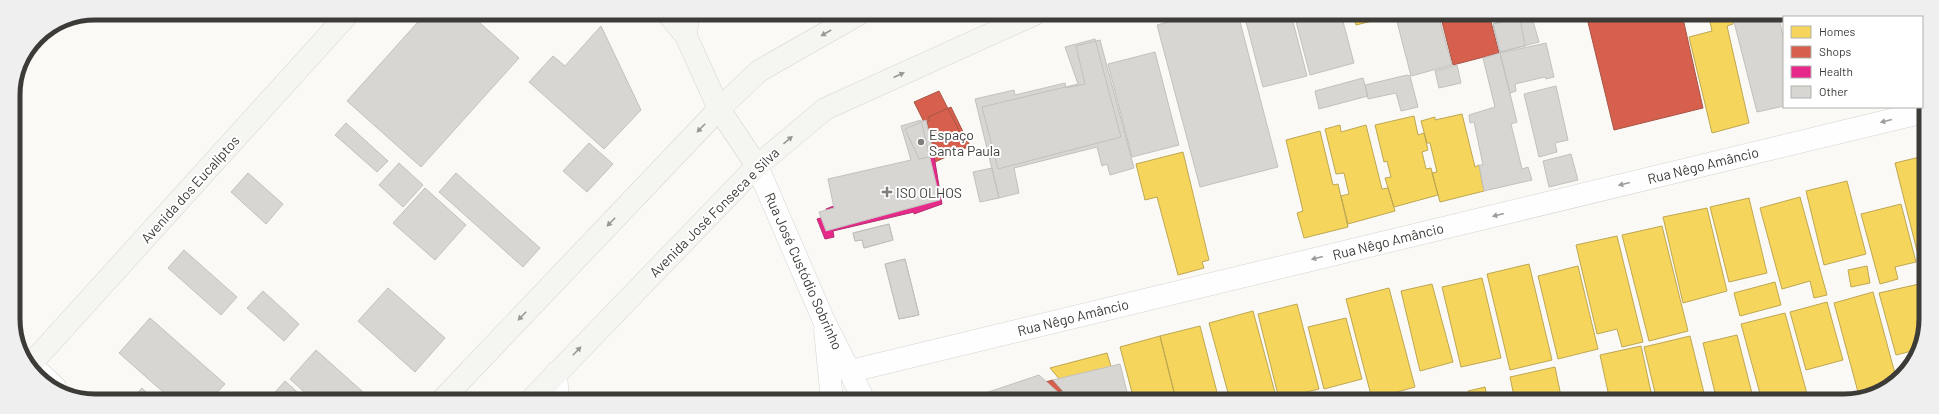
<svg xmlns="http://www.w3.org/2000/svg" width="1939" height="414" viewBox="0 0 1939 414" font-family="Barlow,sans-serif">
<style>
.homes{fill:#f6d55c;stroke:#bea751}
.shops{fill:#d6604d;stroke:#a85547}
.health{fill:#e7298a;stroke:#b42e71}
.building{fill:#d8d6d3;stroke:#c3c1bf}
.lines{fill:none;stroke-linecap:round;stroke-linejoin:round}
.street-casing{stroke:#d5d4d1;stroke-width:23}
.secondary-casing{stroke:#d5d4d1;stroke-width:23}
.street{stroke:#fefefe;stroke-width:22}
.secondary{stroke:#f5f6f1;stroke-width:22}
.oneway{fill:#989894}
.oneway2{fill:#9d9c9b}
.poi-dot{fill:#7f7e7a;stroke:#fff;stroke-width:1.5}
.labels{text-anchor:middle;dominant-baseline:central;stroke-width:4;stroke-linejoin:round;paint-order:stroke}
.poi-label{font-size:14px;fill:#3c3b38;stroke:#fff;text-anchor:start}
.street-label{font-size:14px;fill:#3c3b38;stroke:#fff}
.rim{fill:none;stroke:#3c3b38;stroke-width:5}
</style>
<rect width="100%" height="100%" fill="#fbf9f5"/>
<path class="homes" d="M1353,14H1391L1392,16L1356,25Z
M1732,17L1733,24L1727,26L1749,123L1712,133L1689,37L1712,31L1710,22Z
M1462,114L1475,167L1479,165L1484,191L1440,202L1432,173L1437,172L1430,143H1427L1421,121L1435,117V120Z
M1414,116L1418,135L1424,133L1428,150L1422,152L1426,169L1431,168L1438,195L1394,207L1385,178L1391,177L1387,161L1384,162L1375,125Z
M1340,125L1341,132L1366,125L1382,189L1388,188L1395,211L1348,224L1341,196L1349,194L1344,173L1336,174L1325,129Z
M1320,131L1333,185L1338,184L1348,227L1304,238L1297,213L1303,211L1286,140Z
M1183,152L1209,260L1202,262L1204,268L1178,275L1157,197L1145,200L1136,164Z
M1924,156V270L1922,271L1895,163Z
M1847,181L1866,254L1824,265L1806,191Z
M1800,197L1827,295L1814,298L1810,281L1782,289L1760,208Z
M1749,198L1767,273L1729,282L1710,207Z
M1901,204L1916,262L1895,267L1898,279L1880,284L1861,214Z
M1707,208L1727,291L1683,303L1663,217Z
M1662,226L1688,331L1649,341L1622,235Z
M1617,236L1643,342L1622,347L1617,329L1597,334L1576,245Z
M1529,264L1552,360L1510,370L1487,274Z
M1578,266L1598,349L1558,359L1538,276Z
M1867,266L1870,283L1851,287L1848,270Z
M1482,278L1501,358L1461,367L1442,287Z
M1775,282L1781,305L1740,316L1734,293Z
M1432,284L1453,362L1420,371L1401,291Z
M1919,284L1924,306V335L1916,350L1896,355L1879,293Z
M1389,288L1415,387L1372,399L1346,299Z
M1873,292L1897,381L1858,392L1834,303Z
M1827,302L1843,360L1806,370L1790,312Z
M1297,304L1319,389L1279,399L1258,314Z
M1253,311L1277,400H1230L1209,323Z
M1785,313L1809,401H1762L1741,324Z
M1346,318L1362,379L1324,389L1308,327Z
M1200,326L1219,400H1176L1160,336Z
M1737,335L1754,401H1717L1703,343Z
M1160,336L1176,400H1134L1120,347Z
M1690,336L1706,401H1657L1644,347Z
M1641,346L1653,401H1610L1600,355Z
M1107,353L1121,400H1077L1050,368Z
M1555,367L1562,401H1515L1510,377Z
M1485,387L1488,401H1470L1468,391Z
M1603,395L1604,401H1575Z"/>
<path class="shops" d="M1440,14H1489L1499,53L1453,65Z
M1586,14H1654L1656,20L1682,14L1703,108L1614,130Z
M939,91L967,146L942,158L914,102Z
M951,107L970,146L935,162L927,122L930,120L928,117Z
M1053,380L1062,391L1051,400H975Z"/>
<path class="health" d="M934,156L942,204L914,214V212L833,231L834,237L825,239L817,219L828,216L826,209L836,205L831,180Z"/>
<path class="building" d="M426,13H469L519,58L421,167L347,101Z
M1200,14H1238L1278,167L1200,187L1157,25Z
M1244,14H1291L1307,76L1263,87Z
M1294,14H1341L1354,63L1310,75Z
M1395,14H1438L1452,65L1411,76Z
M1513,14H1531L1539,42L1500,52L1493,24L1514,18Z
M1732,14H1778L1784,40V106L1757,112Z
M1520,18L1525,46L1500,52L1493,24Z
M601,26L641,110L604,149L529,82L553,56L565,66Z
M1095,39L1121,137L998,169L982,107L1078,84L1065,47Z
M1100,40L1134,168L1110,175L1107,164L1102,166L1097,147L1014,168L1019,193L999,198L975,99L1014,90L1015,95L1065,83L1066,88L1085,84L1076,46Z
M1546,43L1554,77L1546,79L1545,77L1515,84L1516,91L1510,93L1500,53Z
M1155,52L1179,145L1132,157L1108,64Z
M1500,53L1517,122L1511,124L1522,169L1528,167L1532,180L1484,191L1479,165H1483L1474,122L1470,123L1469,115L1495,107L1483,58Z
M1457,65L1461,83L1439,88L1435,71Z
M1407,75L1410,76L1418,107L1401,111L1396,93L1368,99L1365,85Z
M1363,78L1368,96L1319,109L1315,91Z
M1556,86L1568,140L1555,143L1557,152L1539,157L1524,94Z
M921,120L940,200L826,231L819,212L834,208L828,179L911,160L901,126Z
M926,120L934,156L919,159L905,129Z
M346,123L388,161L377,172L335,135Z
M589,143L613,164L587,192L563,171Z
M1571,154L1578,180L1549,187L1543,161Z
M399,163L423,185L403,207L379,185Z
M992,168L999,198L980,202L973,172Z
M248,173L283,204L266,224L231,192Z
M456,173L540,248L523,267L439,192Z
M425,188L466,225L435,260L393,223Z
M889,224L893,240L864,248L862,240L855,241L853,233Z
M889,224L893,240L864,248L862,240L855,241L853,233Z
M184,250L237,297L221,315L168,268Z
M905,259L919,315L899,319L885,264Z
M905,259L919,315L899,319L885,264Z
M388,288L445,338L415,372L358,321Z
M263,291L299,324L284,341L247,308Z
M150,318L225,384L210,400H172L119,353Z
M316,350L372,400H313L290,379Z
M1120,364L1129,400H1071L1053,380Z
M1039,375L1060,394L1051,400H965Z
M285,381L306,400H268Z
M142,388L154,400H131Z
M1062,391L1070,400H1051Z"/>
<g class="lines">
<g class="street-casing">
<path id="street" d="M757,166L824,321L864,400
M825,330L832,400
M31,365L55,387
M851,371L1924,112
M556,373L558,400"/>
</g>
<g class="secondary-casing">
<path id="secondary" d="M667,13L686,36
M688,14L686,36L719,109L757,166
M30,365L349,13
M442,400L719,109L759,71L859,14
M531,400L757,166L825,109L1035,14"/>
</g>
<use href="#street" class="street"/>
<use href="#secondary" class="secondary"/>
</g>
<defs><path id="oneway-solid" d="M-6-.8H1V-3.2L6.5 0L1 3.2V.8H-6Z"/></defs>
<g class="oneway">
<use href="#oneway-solid" transform="translate(826 33) rotate(150)"/>
<use href="#oneway-solid" transform="translate(899 75) rotate(-24)"/>
<use href="#oneway-solid" transform="translate(701 128) rotate(134)"/>
<use href="#oneway-solid" transform="translate(788 140) rotate(-40)"/>
<use href="#oneway-solid" transform="translate(611 222) rotate(134)"/>
<use href="#oneway-solid" transform="translate(522 316) rotate(134)"/>
<use href="#oneway-solid" transform="translate(577 351) rotate(-46)"/>
</g>
<g class="oneway2">
<use href="#oneway-solid" transform="translate(1886 121) rotate(166)"/>
<use href="#oneway-solid" transform="translate(1624 184) rotate(166)"/>
<use href="#oneway-solid" transform="translate(1498 215) rotate(166)"/>
<use href="#oneway-solid" transform="translate(1317 258) rotate(166)"/>
</g>
<g class="poi-dot">
<circle cx="921" cy="142" r="4"/>
<path d="M885 186h4v4h4v4h-4v4h-4v-4h-4v-4h4z"/>
</g>
<g class="labels">
<g class="poi-label">
<text x="929" y="134">Espaço<tspan x="929" dy="16">Santa Paula</tspan></text>
<text x="896" y="192">ISO OLHOS</text>
</g>
<g class="street-label">
<text transform="translate(1703 165) rotate(-14)">Rua Nêgo Amâncio</text>
<text transform="translate(190 189) rotate(-48)">Avenida dos Eucalíptos</text>
<text transform="translate(714 212) rotate(-45)">Avenida José Fonseca e Silva</text>
<text transform="translate(1388 241) rotate(-14)">Rua Nêgo Amâncio</text>
<text transform="translate(804 271) rotate(66)">Rua José Custódio Sobrinho</text>
<text transform="translate(1073 317) rotate(-14)">Rua Nêgo Amâncio</text>
</g>
</g>
<path d="M0 0H1939V414H0ZM95 20H1844A75 75 0 0 1 1919 95V319A75 75 0 0 1 1844 394H95A75 75 0 0 1 20 319V95A75 75 0 0 1 95 20Z" fill="#efefef" fill-rule="evenodd"/>
<path class="rim" d="M95 20H1844A75 75 0 0 1 1919 95V319A75 75 0 0 1 1844 394H95A75 75 0 0 1 20 319V95A75 75 0 0 1 95 20Z"/>
<rect x="1783" y="16" width="140" height="92" fill="#ffffff" stroke="#b1b1af"/>
<rect x="1791" y="26" width="20" height="12" fill="#f6d55c" stroke="#b1b1af"/>
<text x="1819" y="36" font-size="12" fill="#3c3b38">Homes</text>
<rect x="1791" y="46" width="20" height="12" fill="#d6604d" stroke="#b1b1af"/>
<text x="1819" y="56" font-size="12" fill="#3c3b38">Shops</text>
<rect x="1791" y="66" width="20" height="12" fill="#e7298a" stroke="#b1b1af"/>
<text x="1819" y="76" font-size="12" fill="#3c3b38">Health</text>
<rect x="1791" y="86" width="20" height="12" fill="#d8d6d3" stroke="#b1b1af"/>
<text x="1819" y="96" font-size="12" fill="#3c3b38">Other</text>
</svg>
